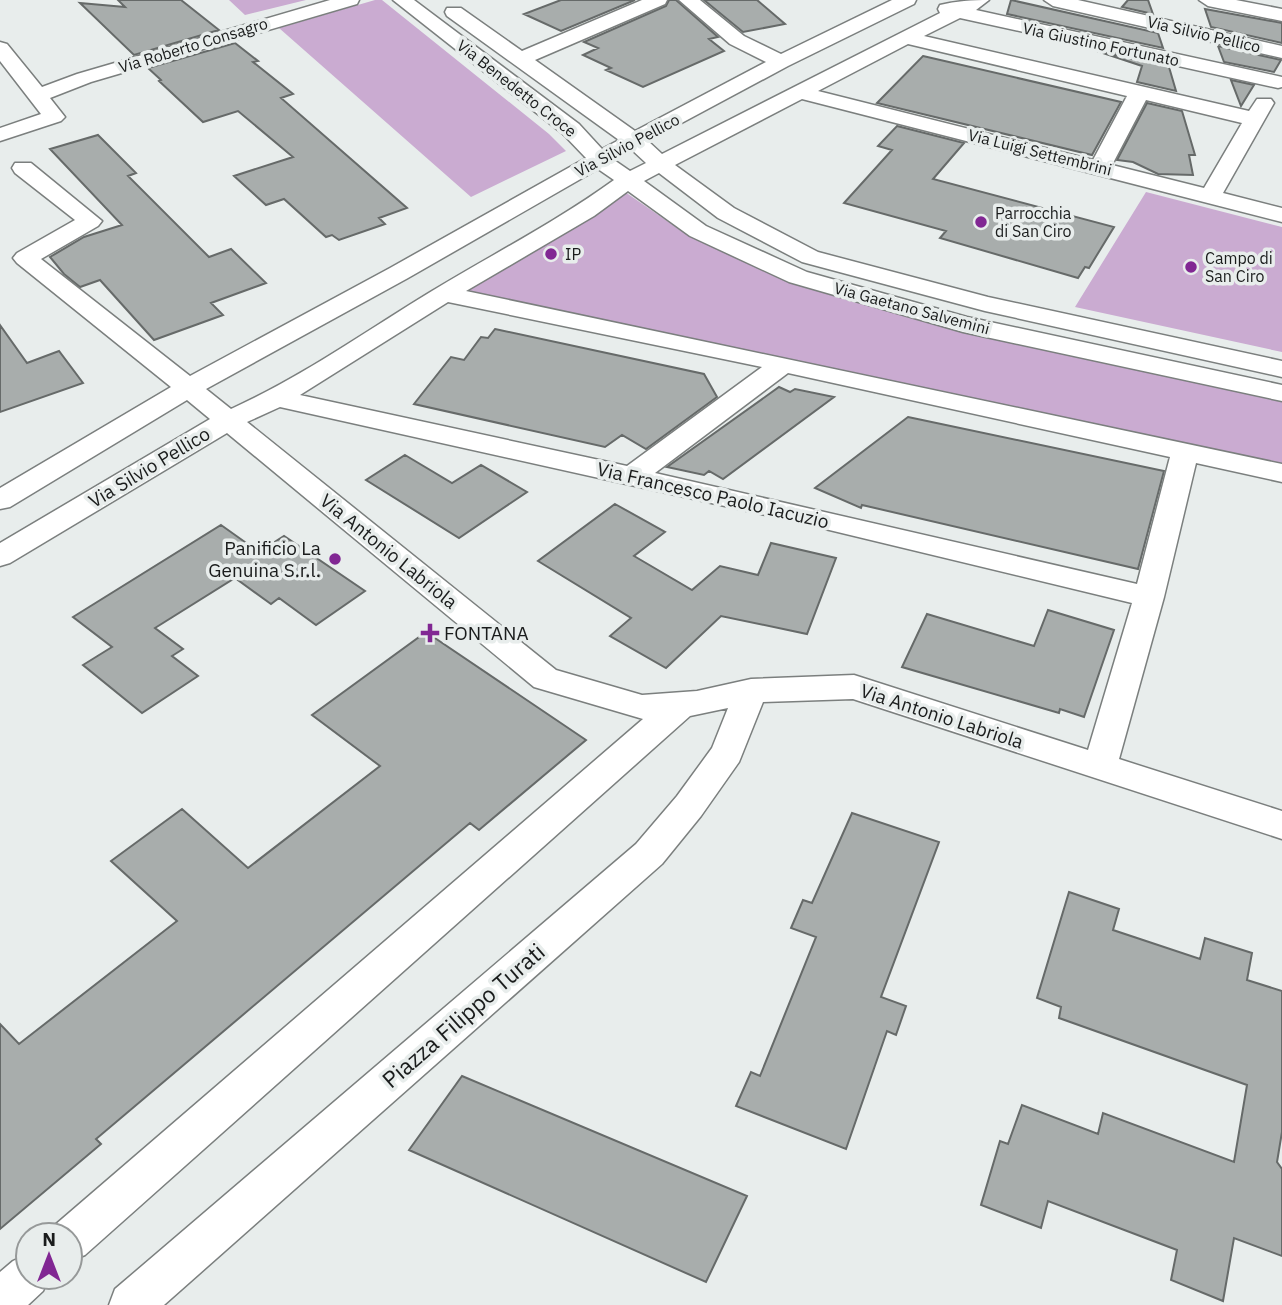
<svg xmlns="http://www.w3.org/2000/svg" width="1282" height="1305" viewBox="0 0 1282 1305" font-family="'IBM Plex Sans',sans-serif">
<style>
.green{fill:#caabd1}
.building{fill:#a8adac;stroke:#666a69;stroke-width:2}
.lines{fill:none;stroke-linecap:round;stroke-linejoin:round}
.street-casing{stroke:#7b7f7e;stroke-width:3}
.street{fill:#fff;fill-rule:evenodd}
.poi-dot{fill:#812793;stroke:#e8edec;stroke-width:2.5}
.labels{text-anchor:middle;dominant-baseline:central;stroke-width:7;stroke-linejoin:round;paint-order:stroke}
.far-street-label{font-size:16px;fill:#1a1c1c;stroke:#e8edec}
.far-poi-label{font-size:16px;fill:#1a1c1c;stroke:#e8edec;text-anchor:start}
.street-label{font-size:19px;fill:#1a1c1c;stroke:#e8edec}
.poi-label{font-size:19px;fill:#1a1c1c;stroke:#e8edec;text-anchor:end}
.near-street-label{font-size:23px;fill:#1a1c1c;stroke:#e8edec}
</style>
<rect width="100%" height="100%" fill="#e8edec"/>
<path class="green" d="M229,0H306L245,15Z
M375,0H382L549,134L566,151L471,197L279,28Z
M625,192L683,232L792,283L961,332L1282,401V464L463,291Z
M1146,192L1282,227V352L1075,307Z"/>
<path class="building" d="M118,0H181L219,30L134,55L80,3L125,7Z
M561,0H635L561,31L524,14Z
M669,0H676L718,37L709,39L724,51L643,87L606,70L611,68L583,55L598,48L584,42L666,6Z
M704,0H757L785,24L743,32Z
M1011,0L1158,33L1163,48L1007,14Z
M1128,0H1148L1153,14L1122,7Z
M1205,9L1282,23V43L1211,27Z
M235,43L258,61L253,62L293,94L281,98L407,208L379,218L385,224L339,240L332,235L326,237L284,199L266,205L234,176L293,157L238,111L203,122L159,81L161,80L148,68Z
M1218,46L1281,60L1274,72L1224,62Z
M1094,50L1169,67L1176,91L1137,82L1142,66Z
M923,56L1121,102L1092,155L877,103Z
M1231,80L1254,85L1241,106Z
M1147,103L1182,111L1195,155H1189L1193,175L1158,174L1133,162L1117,160Z
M897,126L964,143L933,179L1114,227L1089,268L1085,267L1078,278L940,238L946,231L844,203L892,150L878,146Z
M98,135L136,173L128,176L209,257L231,249L266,283L211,303L223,315L154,340L100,280L80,287L64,274L50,257L84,237L122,225L50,149Z
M0,325L27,363L59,351L83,383L0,412Z
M495,329L704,374L717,397L646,449L622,435L605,447L414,404L451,357L464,360L481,337L488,338Z
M779,387L790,392L795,389L834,397L723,479L709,471L704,475L667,467Z
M908,417L1164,471L1138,569L862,505L861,508L815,488Z
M405,455L452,483L481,465L527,492L459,538L366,480Z
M615,504L665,532L634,556L692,590L720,566L758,575L771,543L836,558L807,634L721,616L666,668L610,636L631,618L538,561Z
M221,525L259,552L284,536L365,591L316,625L279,598L271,604L235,578L155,628L183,649L172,656L198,676L142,713L83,665L112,647L73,617Z
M1048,610L1114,630L1084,717L1060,709L1059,713L902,667L927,614L1034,646Z
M426,632L586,740L479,830L470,823L96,1139L101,1144L0,1229V1024L19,1044L177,921L111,861L182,809L248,868L380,766L312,715Z
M852,813L939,842L881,997L906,1006L896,1035L887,1031L846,1149L736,1106L751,1072L760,1076L816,937L791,928L803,900L812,903Z
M1069,892L1119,909L1113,930L1200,959L1205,938L1252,953L1247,980L1282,991V1132L1277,1162L1282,1169V1256L1234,1238L1223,1301L1171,1280L1177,1250L1048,1201L1041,1228L981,1205L1000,1141L1008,1144L1022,1105L1098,1134L1103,1113L1234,1162L1247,1085L1059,1018L1061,1007L1037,998Z
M462,1076L747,1196L706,1282L409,1150Z"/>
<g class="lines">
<g class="street-casing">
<path id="street" d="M330,0H359L357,4L91,82L50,98L65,117L61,121L0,141V128L41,114L0,61V42L7,44L42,87L77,74Z
M393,0H414L579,124L602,149L619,140L447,16L445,12L447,8H461L522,51L642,0H667L665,4L535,60L635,131L766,62L730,44L679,0H700L744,36L781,54L892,0H916L914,4L788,66L648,141L662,154L940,13L938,9L940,5C956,1 972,0 989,0L976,10L1282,77V87L1278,88L960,18L924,36L1249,111L1257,99H1271L1274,103L1223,193L1282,208V222L802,99L675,165L734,208L818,252L988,297L1282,361V377L985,311L802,262L718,218L659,173L644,181L706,226L807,272L967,317L1282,385V401L963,332L789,282L690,236L628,191L594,216L466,291L1282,464V482L1196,463L1164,597L1119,759L1282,811V839L853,699L763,702L739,762L701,816L662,864L164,1305H109L115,1289L636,844L677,796L712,748L728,708L690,716L85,1255L70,1261V1235H51L55,1225L643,719L534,687L227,433L10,563L0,566V543L210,419L187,400L10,507L0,509V488L171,387L17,263L13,258L17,253L75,220L15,173L12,168L15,163H31L102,221L98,226L41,259L190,376L390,268L586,158L563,134ZM908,44L1127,96L1093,160L818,91ZM1146,100L1242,123L1204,188L1112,165ZM632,150L646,163L630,171L614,160ZM598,169L614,180C556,222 493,254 432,291C366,331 302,377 231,409L206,389L408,278ZM448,302L762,367L627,466L300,395ZM788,373L1170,457L1137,584L655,473ZM280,407L792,521L1132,603L1088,750L854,675L751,679L697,691L642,695L556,670L247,422Z
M1044,0H1078L1282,46V58L1053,6Z
M1199,0H1236L1282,9V21L1208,6Z
M28,1254V1277H49L43,1291L28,1305H0V1272L13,1261Z"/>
</g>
<use href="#street" class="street"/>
</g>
<g class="poi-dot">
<circle cx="981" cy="222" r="7"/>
<circle cx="551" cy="254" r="7"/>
<circle cx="1191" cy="267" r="7"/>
<circle cx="335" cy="559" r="7"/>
<path d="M426.5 622.5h7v7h7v7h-7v7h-7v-7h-7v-7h7z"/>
</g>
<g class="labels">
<g class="far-street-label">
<text transform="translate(1204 34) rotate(13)">Via Silvio Pellico</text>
<text transform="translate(1101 44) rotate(12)">Via Giustino Fortunato</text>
<text transform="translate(193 45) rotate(-17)">Via Roberto Consagro</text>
<text transform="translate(517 88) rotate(38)">Via Benedetto Croce</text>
<text transform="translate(627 145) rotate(-28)">Via Silvio Pellico</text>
<text transform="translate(1040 152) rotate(14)">Via Luigi Settembrini</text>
<text transform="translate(912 308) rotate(15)">Via Gaetano Salvemini</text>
</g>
<g class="far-poi-label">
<text x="995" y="213">Parrocchia<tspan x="995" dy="18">di San Ciro</tspan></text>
<text x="565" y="254">IP</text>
<text x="1205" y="258">Campo di<tspan x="1205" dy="18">San Ciro</tspan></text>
</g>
<g class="street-label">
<text transform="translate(149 467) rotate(-31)">Via Silvio Pellico</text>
<text transform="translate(713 495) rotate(13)">Via Francesco Paolo Iacuzio</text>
<text transform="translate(389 551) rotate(39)">Via Antonio Labriola</text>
<text transform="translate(942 716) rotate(18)">Via Antonio Labriola</text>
</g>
<g class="poi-label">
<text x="321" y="548">Panificio La<tspan x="321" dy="22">Genuina S.r.l.</tspan></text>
<text x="444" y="633" text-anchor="start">FONTANA</text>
</g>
<g class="near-street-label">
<text transform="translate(463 1015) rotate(-41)">Piazza Filippo Turati</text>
</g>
</g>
<g transform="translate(49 1256)"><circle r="33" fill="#e8edec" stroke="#969999" stroke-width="2"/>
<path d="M0-5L12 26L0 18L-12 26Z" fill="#812793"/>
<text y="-10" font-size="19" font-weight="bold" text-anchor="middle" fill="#1a1c1c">N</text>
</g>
</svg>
